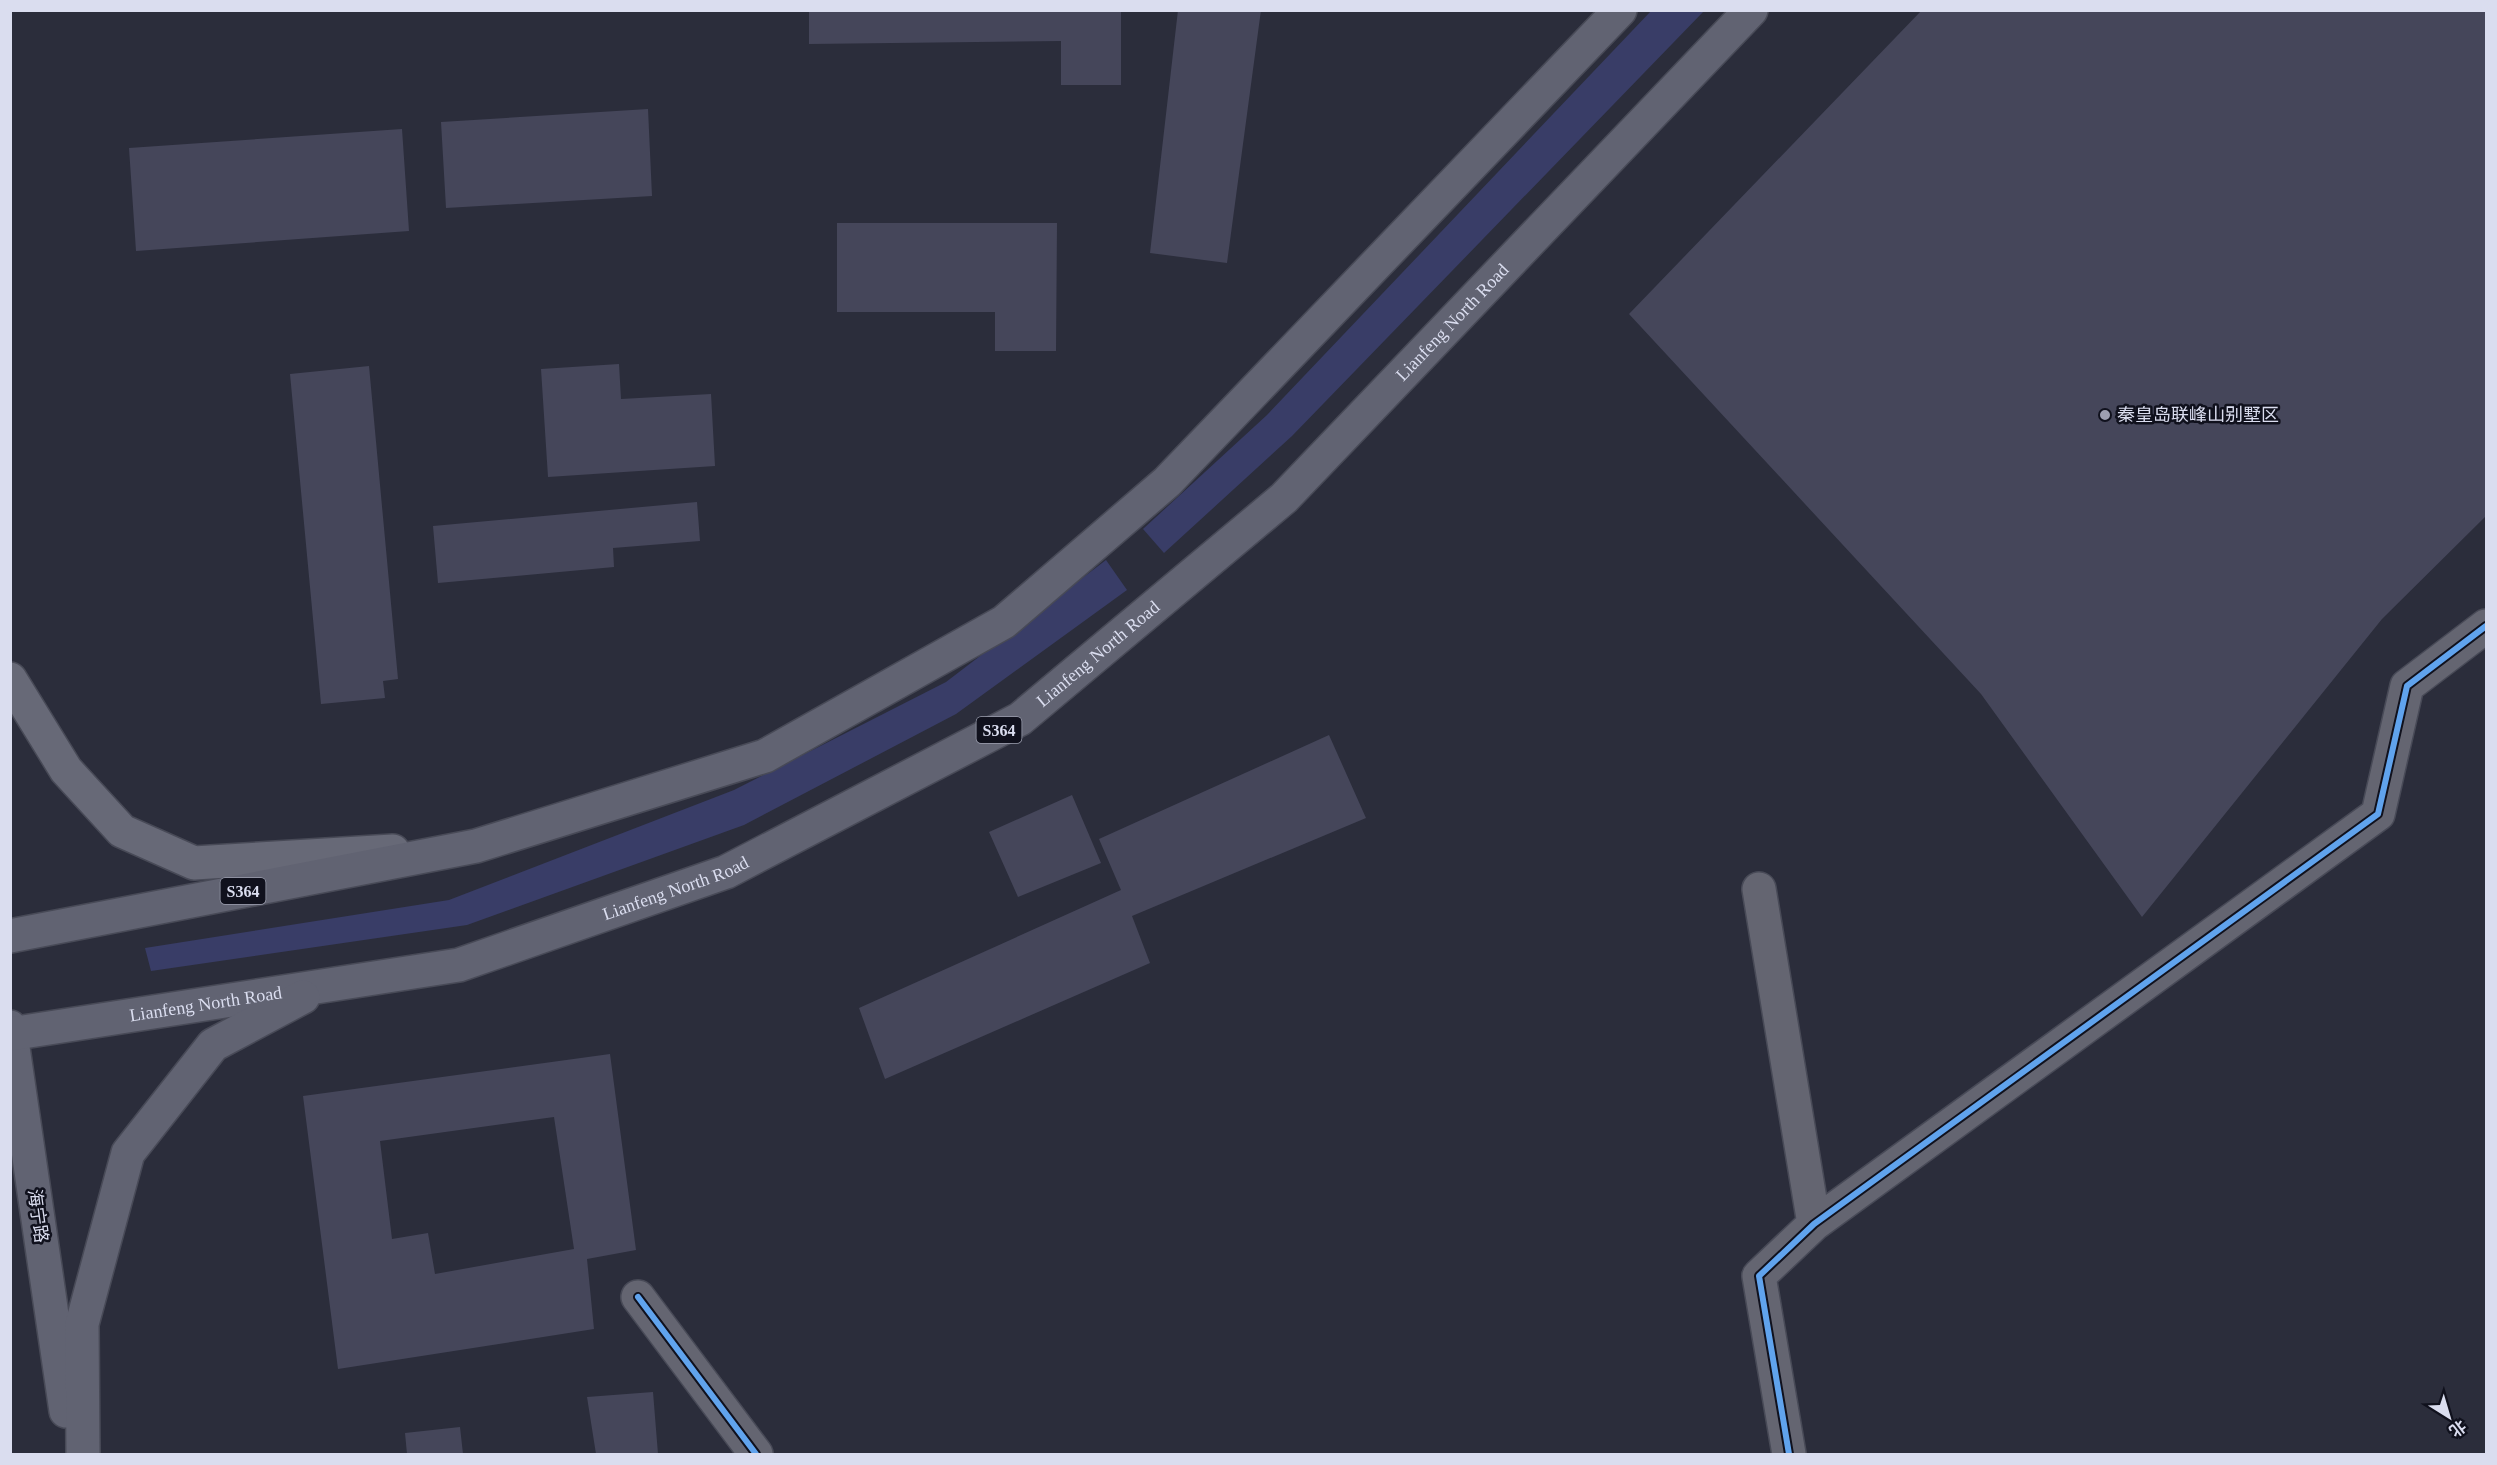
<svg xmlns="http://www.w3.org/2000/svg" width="2497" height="1465" viewBox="0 0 2497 1465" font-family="'Times New Roman','Noto Sans SC',serif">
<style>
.green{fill:#393d67}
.building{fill:#45465a;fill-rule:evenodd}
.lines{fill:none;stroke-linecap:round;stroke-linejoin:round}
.street-casing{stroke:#484a57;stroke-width:36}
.secondary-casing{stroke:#484a57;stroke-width:36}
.primary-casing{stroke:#484a57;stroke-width:36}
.street{stroke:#646571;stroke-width:33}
.secondary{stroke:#676977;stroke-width:33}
.primary{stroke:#616372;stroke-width:33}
.cycleway-casing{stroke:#10111d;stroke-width:10}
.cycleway{stroke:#60a3ed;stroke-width:6}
.poi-dot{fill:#9d9fb0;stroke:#10111d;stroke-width:2}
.labels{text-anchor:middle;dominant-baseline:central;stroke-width:5;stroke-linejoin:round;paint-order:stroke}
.shield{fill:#10111d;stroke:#9da0b0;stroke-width:1.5}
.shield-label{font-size:16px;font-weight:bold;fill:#daddef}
.street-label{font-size:18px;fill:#daddef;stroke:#10111d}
.poi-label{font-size:18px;fill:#daddef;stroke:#10111d;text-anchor:start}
</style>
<rect width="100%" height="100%" fill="#2b2d3b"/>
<path class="green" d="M1651,11H1704L1292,436L1164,553L1143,529L1267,415Z
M1106,560L1127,590L956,714L744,825L467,925L151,971L145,948L449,900L734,790L946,682Z"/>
<path class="building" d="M809,10H1121V85H1061V41L809,44Z
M1178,10H1261L1227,263L1150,253Z
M1922,10H2486V516L2382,619L2142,917L1981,694L1629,314Z
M648,109L652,196L446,208L441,122Z
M402,129L409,231L136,251L129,148Z
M837,223H1057L1056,351H995V312H837Z
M619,364L621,399L711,394L715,466L548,477L541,369Z
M369,366L398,679L383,681L385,698L321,704L290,374Z
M697,502L700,541L613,548L614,567L438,583L433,526Z
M1329,735L1366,818L1132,916L1150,963L885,1079L859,1008L1121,890L1099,839Z
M1072,795L1101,863L1018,897L989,832Z
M610,1054L636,1250L587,1259L594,1329L338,1369L303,1096ZM554,1117L574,1249L435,1274L428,1233L392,1239L380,1141Z
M653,1392L658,1454H596L587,1397Z
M460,1427L463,1454H407L405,1433Z"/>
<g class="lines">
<g class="street-casing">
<path id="street" d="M1759,889L1814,1224
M638,1297L756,1454
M1789,1454L1759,1276L1814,1224L2378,814L2407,686L2486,626"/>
</g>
<g class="secondary-casing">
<path id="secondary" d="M10,679L66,770L122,831L194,863L393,851"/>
</g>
<g class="primary-casing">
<g id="primary">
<path d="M10,936L476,846L765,756L1004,622L1167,482L1620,10"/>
<path d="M10,1027L66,1411"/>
<path id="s1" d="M10,1034L459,965L726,872L1020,719L1284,498L1751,10"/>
<path d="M83,1454L82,1324L128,1153L213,1045L303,997"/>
</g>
</g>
<use href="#street" class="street"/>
<use href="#secondary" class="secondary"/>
<use href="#primary" class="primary"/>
<g class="cycleway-casing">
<path id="cycleway" d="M638,1297L756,1454
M1789,1454L1759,1276L1814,1224L2378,814L2407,686L2486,626"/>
</g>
<use href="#cycleway" class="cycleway"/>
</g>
<circle class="poi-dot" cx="2105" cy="415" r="6"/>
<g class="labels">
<g class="shield">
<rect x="976.5" y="717" width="45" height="26" rx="4.5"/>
<rect x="220.5" y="878" width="45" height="26" rx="4.5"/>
</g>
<g class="shield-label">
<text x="999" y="730">S364</text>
<text x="243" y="891">S364</text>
</g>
<g class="street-label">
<text stroke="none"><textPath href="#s1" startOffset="1656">Lianfeng North Road</textPath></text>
<text stroke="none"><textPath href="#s1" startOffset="1170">Lianfeng North Road</textPath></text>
<text stroke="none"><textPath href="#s1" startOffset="684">Lianfeng North Road</textPath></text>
<text stroke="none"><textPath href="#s1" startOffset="198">Lianfeng North Road</textPath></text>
<text transform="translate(38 1216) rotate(82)">海宁路</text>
</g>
<g class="poi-label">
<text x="2117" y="415">秦皇岛联峰山别墅区</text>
</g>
</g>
<rect width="2497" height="1465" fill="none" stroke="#daddef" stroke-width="24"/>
<g transform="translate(2449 1417) rotate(143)" stroke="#10111d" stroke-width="4.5" paint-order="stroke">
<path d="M0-4.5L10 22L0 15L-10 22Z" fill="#daddef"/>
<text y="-9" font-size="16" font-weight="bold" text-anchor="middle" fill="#daddef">北</text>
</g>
</svg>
